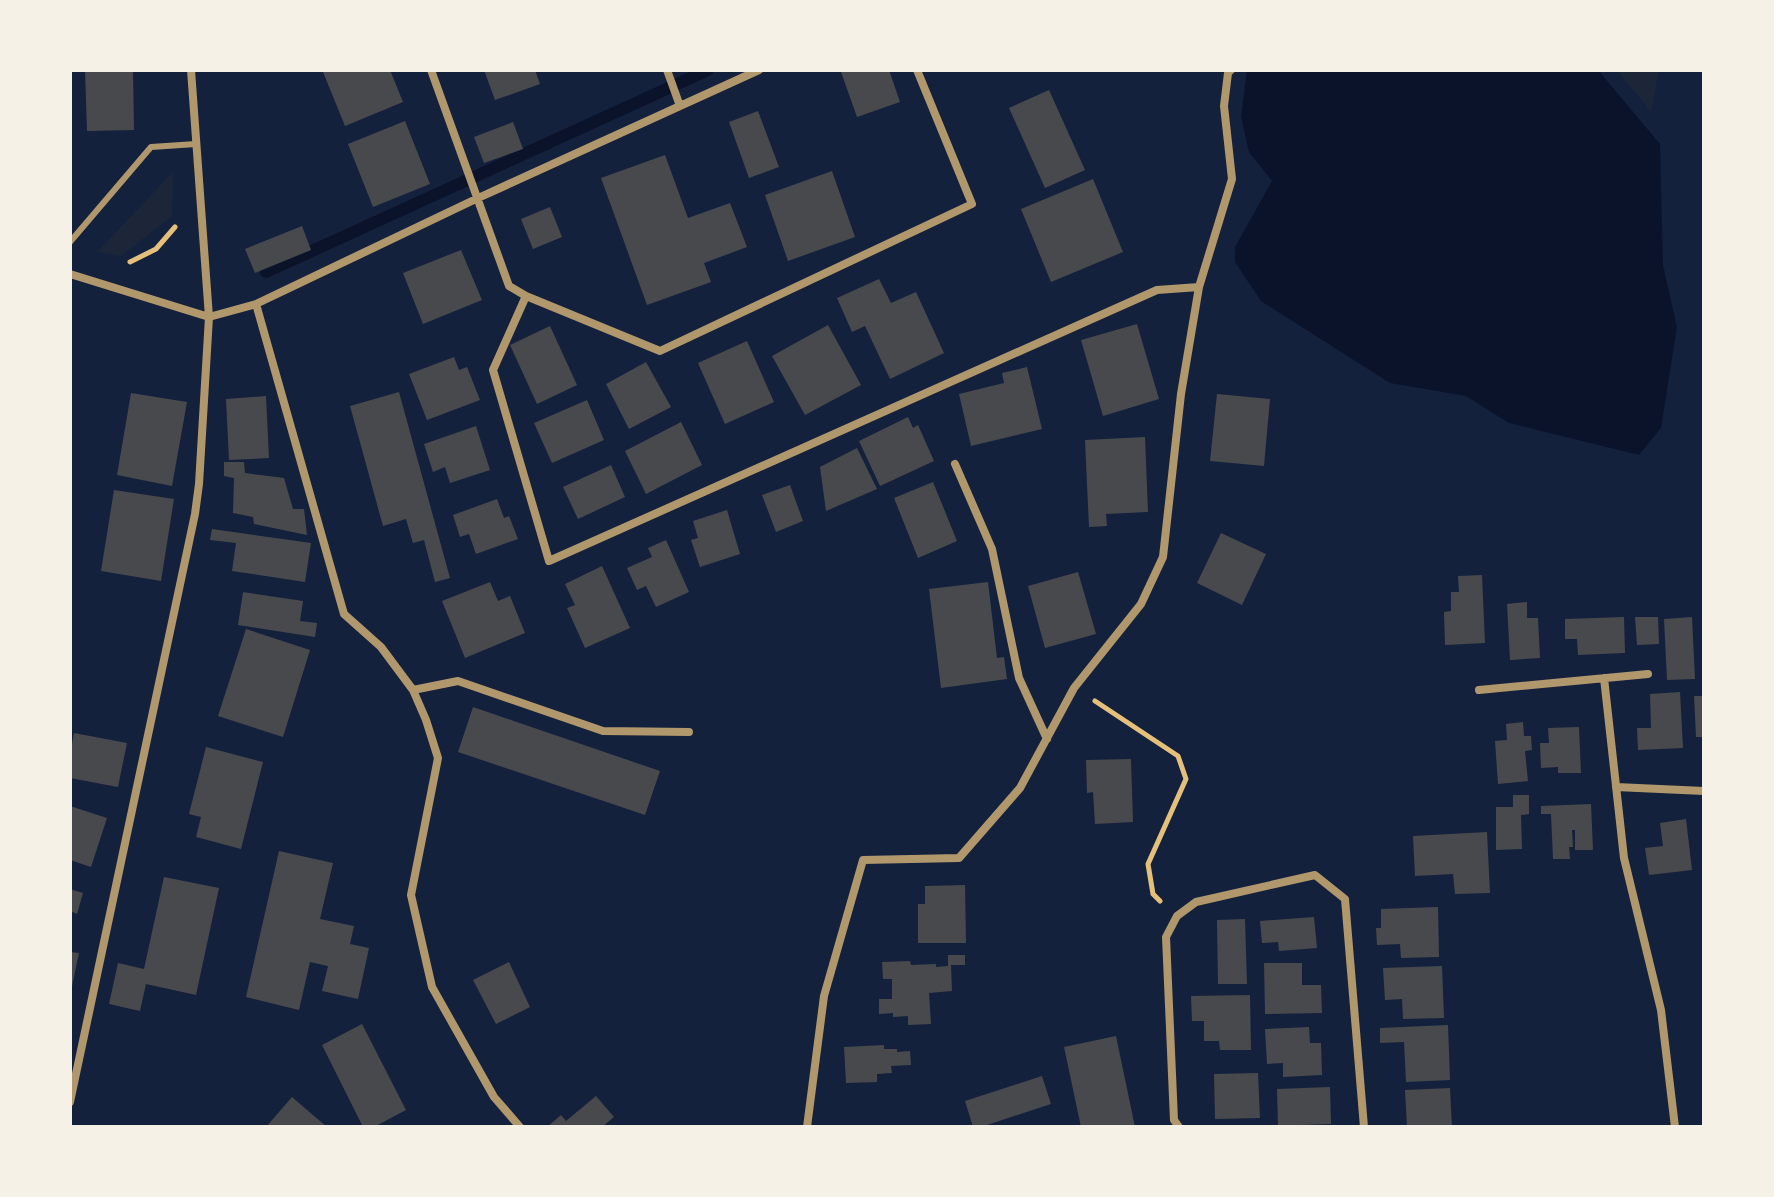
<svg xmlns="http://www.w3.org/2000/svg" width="1774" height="1197" viewBox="0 0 1774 1197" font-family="Quicksand,sans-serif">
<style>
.green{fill:#1d2539}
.water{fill:#0b132b}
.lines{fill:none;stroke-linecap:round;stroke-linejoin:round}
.stream{stroke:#0b132b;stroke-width:12}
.building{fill:#48494c}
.path{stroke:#e5c07b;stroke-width:5}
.service{stroke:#b1986c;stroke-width:6}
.minor{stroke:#b1986c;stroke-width:8}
</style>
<rect width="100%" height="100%" fill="#14213d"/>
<path class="green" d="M1617,70H1659L1651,112Z
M173,172L172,216L121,256L97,252Z"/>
<path class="water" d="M1247,70H1598L1660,144L1663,265L1677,327L1661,428L1639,455L1509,423L1466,396L1390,383L1261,301L1235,262V247L1272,181L1249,152L1241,117Z"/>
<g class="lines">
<path class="stream" d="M266,272L708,70"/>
</g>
<path class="building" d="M85,70H133L134,130L87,131Z
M328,70H390L403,102L345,126L323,72Z
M484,70H535L540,84L495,100Z
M846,70H889L900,102L857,117L841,72Z
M1049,90L1085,170L1045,188L1009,108Z
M758,111L779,167L749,178L729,122Z
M405,121L430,184L373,207L348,144Z
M513,122L523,149L484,163L474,137Z
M665,155L688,218L730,203L747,247L704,263L711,282L647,305L601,178Z
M832,171L855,237L788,261L765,195Z
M1093,179L1123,252L1051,282L1021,209Z
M550,207L562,237L533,249L521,219Z
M302,226L311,250L255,273L245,249Z
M461,250L482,300L423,324L403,273Z
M879,279L891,303L916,292L944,353L890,379L865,326L852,332L837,298Z
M1137,324L1159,399L1103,416L1081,340Z
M828,325L861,385L805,415L772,356Z
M550,326L577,385L537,404L510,345Z
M747,341L774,402L725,424L698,363Z
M454,357L459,370L467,367L480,400L427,420L409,374Z
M646,362L671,407L629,429L606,384Z
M1027,367L1042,429L971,446L959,394L1004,383L1002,373Z
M399,392L450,578L435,582L424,540L413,543L406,519L383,526L350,406Z
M131,393L187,402L172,486L117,475Z
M1217,394L1270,399L1264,466L1210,461Z
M266,396L269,458L229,460L226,399Z
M587,400L604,440L552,463L534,423Z
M908,417L913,428L918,425L934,461L880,486L859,441Z
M681,422L702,465L646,494L625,451Z
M476,426L490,470L450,483L445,467L433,472L424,444Z
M1145,437L1148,512L1106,514L1107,526L1089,527L1085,440Z
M857,448L877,489L826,511L820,467Z
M224,462H244L245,473L284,478L293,509H304L307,535L254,524L253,517L233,513L234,478L224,476Z
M611,465L625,497L578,519L563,487Z
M933,482L957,541L918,558L894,498Z
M790,485L803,521L776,532L762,495Z
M114,490L174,499L161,581L101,571Z
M497,499L504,518L509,516L518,539L476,554L469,534L460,537L453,515Z
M727,510L740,554L700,567L691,540L698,538L693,521Z
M212,529L311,543L305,582L232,571L236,543L210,540Z
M1221,533L1266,554L1242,605L1197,583Z
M666,540L689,592L656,607L646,586L637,590L627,568L652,557L648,548Z
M602,566L630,628L585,648L567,608L575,605L565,584Z
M1078,572L1096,634L1045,648L1028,586Z
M1482,575L1485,643L1445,645L1444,612L1451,611V592H1459L1458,576Z
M490,582L498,601L510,596L525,633L465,658L442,601Z
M988,582L997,658L1004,657L1007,679L941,688L929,589Z
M243,592L303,601L300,621L317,623L315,637L238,625Z
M1527,602V618H1538L1540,658L1510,660L1507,604Z
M1624,617L1625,653L1578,655L1577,639H1565V619Z
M1635,617H1658L1659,644L1637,645Z
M1692,617L1695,679L1667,680L1664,619Z
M246,629L310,650L283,737L218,716Z
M1680,692L1683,748L1638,750L1637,728H1651L1650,694Z
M1694,696H1704V737H1696Z
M473,707L660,771L645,815L458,752Z
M1523,722L1524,736H1531L1532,750L1525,751L1528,781L1498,784L1495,741L1507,740L1506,724Z
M1579,727L1581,773H1558V767L1541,768L1540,743H1549L1548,728Z
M74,733L127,743L118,787L70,778V755Z
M206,747L263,762L241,849L196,837L201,817L189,814Z
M1131,759L1133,822L1095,824L1093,792L1087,793L1086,760Z
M1513,795H1529V814L1521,815L1522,849L1496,850V807H1513Z
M1591,804L1593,850H1575V830H1572L1573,847H1569L1570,859H1553L1551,814H1541V806Z
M70,806L107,818L91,867L70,860Z
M1686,819L1692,870L1649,875L1645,848L1663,846L1660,823Z
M1487,832L1490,893L1455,894L1453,874L1415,876L1413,836Z
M279,851L333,863L320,919L354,926L350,944L369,948L358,999L322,991L328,966L310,962L299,1010L246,997Z
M164,877L219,888L196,995L146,984L140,1011L109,1004L118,963L144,969Z
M965,885L966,943H918V904H925V886Z
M70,889L83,893L77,914L70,911Z
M1438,907L1439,957L1401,958L1400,944L1377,945L1376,928H1381V909Z
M1314,917L1317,948L1279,951L1278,942L1262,943L1260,921Z
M1245,919L1247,984H1218L1217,920Z
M70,952L79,953L71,991H70Z
M948,955H965V965H951L952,991L929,993L931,1024L908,1025V1016L893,1017V1013L879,1014V999H892V979H883L882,962L910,961L911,965L936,964V967L948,966Z
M509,962L530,1007L496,1024L473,980Z
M1264,963H1302V985H1321L1322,1013L1265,1014Z
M1442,966L1444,1018L1403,1019L1402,999L1385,1000L1383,968Z
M1250,995L1251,1050H1220L1219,1041H1204V1021H1192L1191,996Z
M362,1024L406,1110L374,1127H363L322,1045Z
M1448,1025L1450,1080L1406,1082L1404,1042L1380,1043V1028Z
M1309,1027L1310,1043H1321L1322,1075L1283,1077V1063L1267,1064L1265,1029Z
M1116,1036L1135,1127H1081L1064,1047Z
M884,1045V1049H897V1052L910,1051L911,1065L891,1066L892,1073L877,1074V1082L846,1083L844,1047Z
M1258,1073L1260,1118L1215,1119L1214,1074Z
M1042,1076L1051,1104L981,1127H973L965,1101Z
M1330,1087L1331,1124L1301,1125V1127H1278L1277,1089Z
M1450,1088L1452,1127H1407L1405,1090Z
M596,1096L614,1117L602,1127H547L561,1115L566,1121Z
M292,1097L327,1127H266Z"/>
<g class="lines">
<path class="path" d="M130,262L156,249L175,227
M1095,701L1178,756L1186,779L1148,864L1153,894L1160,901"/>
<path class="service" d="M70,242L151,147L196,144"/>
<path class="minor" d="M431,70L509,286L526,296L660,351L972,204L917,70
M667,70L680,106
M70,274L209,317L256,304L476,199L759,70
M526,296L493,370L549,561L1157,290L1199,287
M256,304L344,614L381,647L413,690L426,720L438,758L411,895L432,987L494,1097L520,1127
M955,464L992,549L1019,678L1047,739
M1604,678L1624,858L1661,1010L1675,1127
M413,690L458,681L603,731L689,732
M1479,690L1648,674
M1616,787L1704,791
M70,1102L195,514L199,484L209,317L191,70
M807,1127L824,996L863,860L959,858L1020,788L1074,688L1141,604L1163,557L1181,394L1199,287L1232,179L1224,106L1228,73L1231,70
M1179,1127L1174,1120L1166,937L1177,916L1196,902L1315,875L1345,899L1364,1127"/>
</g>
<rect width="1774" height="1197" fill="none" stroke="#f6f1e7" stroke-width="144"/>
</svg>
